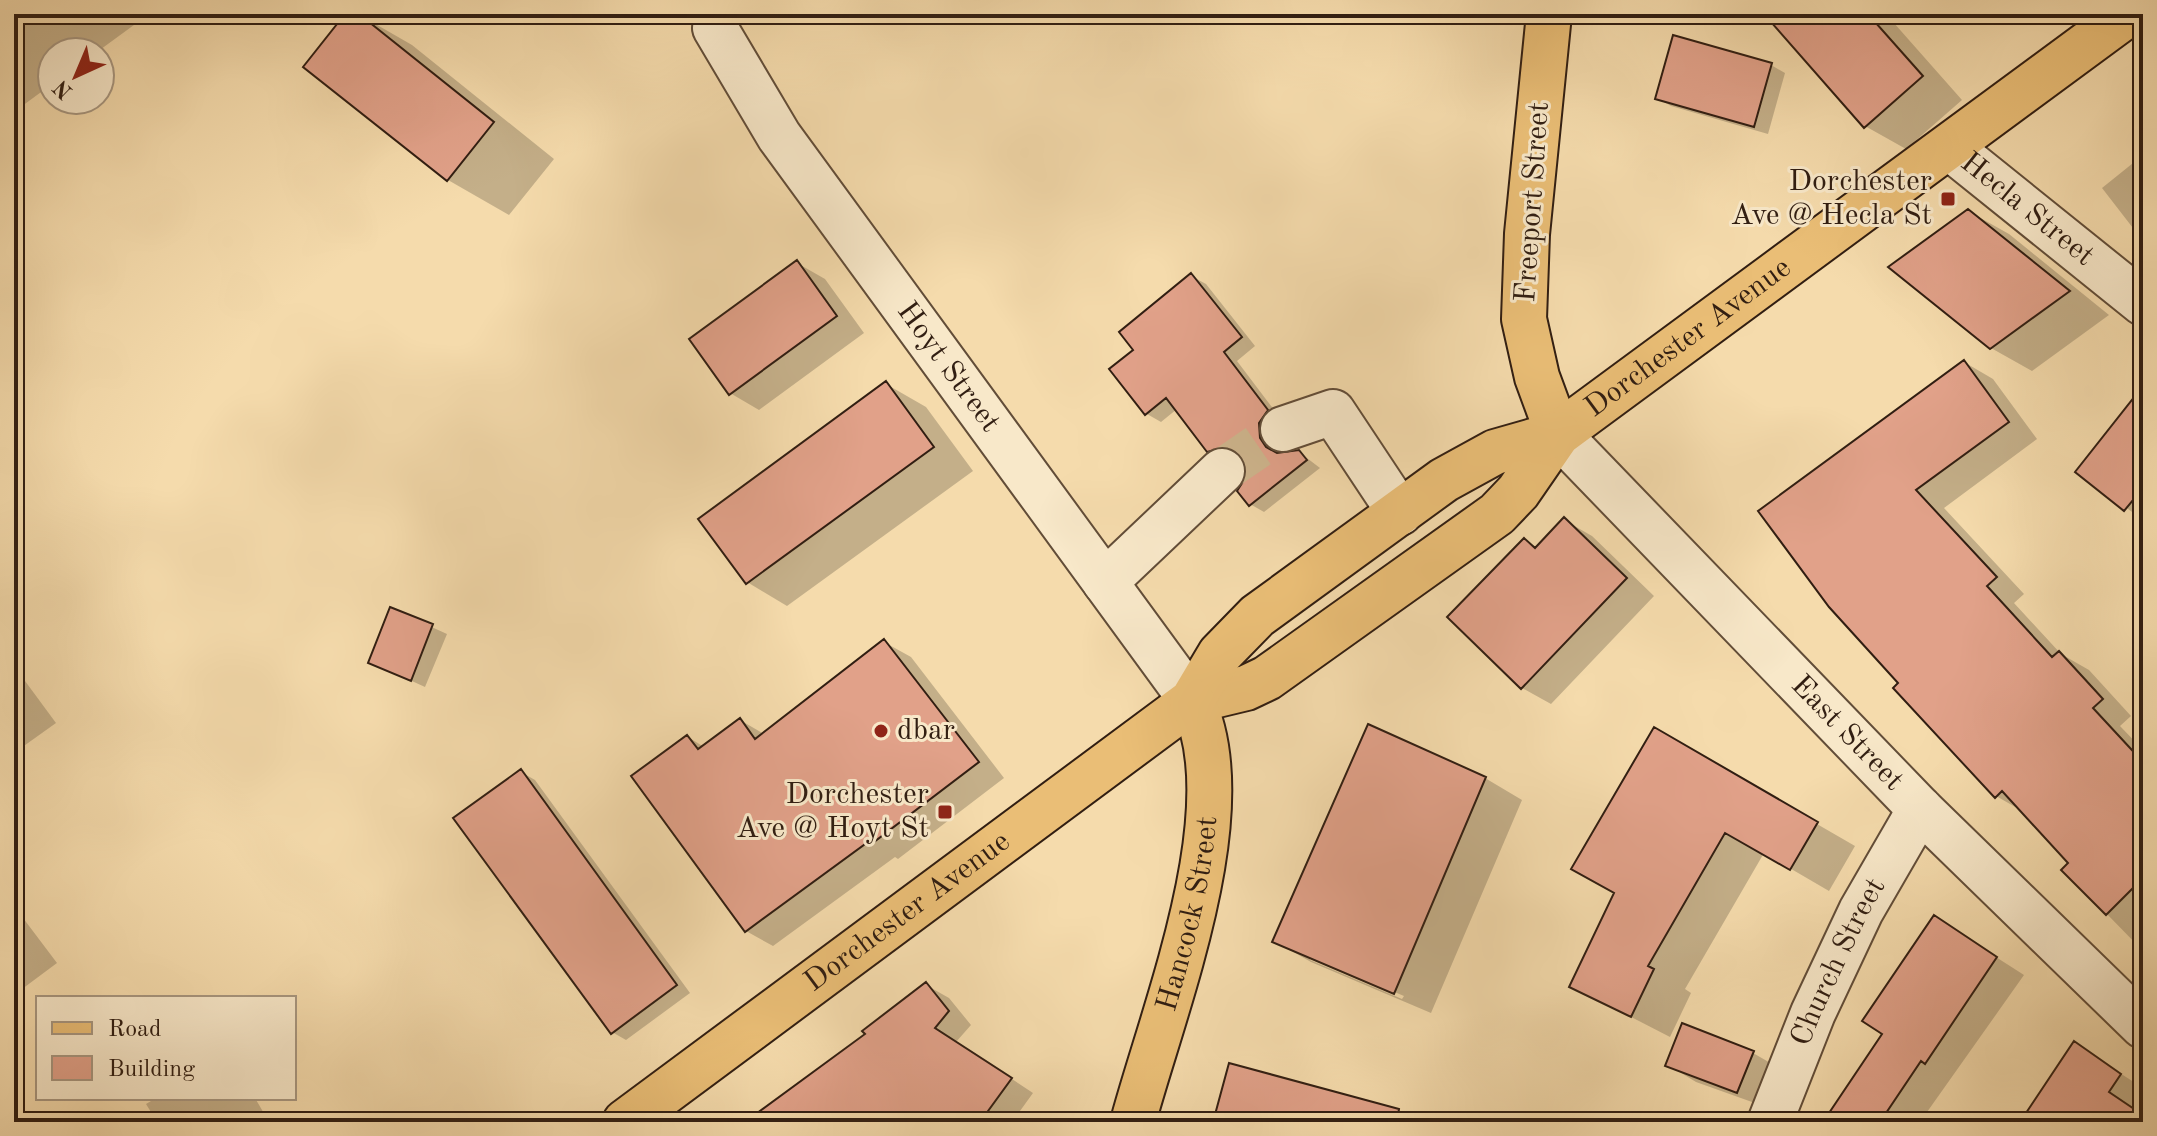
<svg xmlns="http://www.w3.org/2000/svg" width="2157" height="1136" viewBox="0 0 2157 1136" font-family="'Old Standard TT',serif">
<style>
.shadow{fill:#0003;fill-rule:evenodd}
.building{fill:#e1a189;stroke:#311e12;stroke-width:2}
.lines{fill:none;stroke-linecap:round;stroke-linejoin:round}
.minor-tunnel{stroke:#ceb58d;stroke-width:44;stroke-dasharray:44 22;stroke-linecap:butt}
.minor-casing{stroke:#624d38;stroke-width:48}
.major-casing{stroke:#311e12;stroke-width:48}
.minor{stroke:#f8e8c9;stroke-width:44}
.major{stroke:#eabe76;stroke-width:44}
.poi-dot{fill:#8f2418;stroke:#f8e8c9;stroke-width:3}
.labels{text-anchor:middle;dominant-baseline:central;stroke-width:6;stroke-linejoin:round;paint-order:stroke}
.poi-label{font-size:30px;fill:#311e12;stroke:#f8e8c9;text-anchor:end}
.street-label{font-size:30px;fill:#311e12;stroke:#f8e8c9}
</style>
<rect width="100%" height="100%" fill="#f5dbac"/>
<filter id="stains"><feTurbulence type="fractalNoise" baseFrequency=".0025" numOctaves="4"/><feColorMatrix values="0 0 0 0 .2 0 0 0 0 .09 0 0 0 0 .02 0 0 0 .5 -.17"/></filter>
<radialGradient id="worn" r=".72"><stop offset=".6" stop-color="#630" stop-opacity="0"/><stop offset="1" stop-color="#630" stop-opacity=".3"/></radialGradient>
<path class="shadow" d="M14,14H149L97,52H52V84L14,112Z
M348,14H358L412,45L554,159L509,215L448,180Z
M1773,14H1886L1962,100L1906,149L1865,126Z
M1771,65L1785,73L1768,134L1671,106L1657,98Z
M2143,155V241L2102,188Z
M1968,211L2009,234L2109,315L2032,371L1991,348Z
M797,263L825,279L864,333L759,410L730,393Z
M1191,276L1206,284L1255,346L1237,361L1281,419L1273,447L1278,455L1299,452L1320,468L1264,512L1250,504L1248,464L1242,454L1223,458L1208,450L1177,409L1161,422L1147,414L1136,350Z
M1964,362L1993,379L2037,439L1944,508L2024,594L2014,603L2061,654L2089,670L2131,716L2120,726L2143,750V951L2064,870L2071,863L2024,812L1996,796L1830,606Z
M886,384L926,407L973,471L787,606L747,582Z
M2143,390V520L2078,472Z
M1564,520L1592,536L1654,596L1551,704L1522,688L1524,540L1538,548Z
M392,609L447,634L425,687L370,662Z
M884,642L911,657L1004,778L898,859L895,857L773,946L746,931L688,737L704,747L740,720L764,734Z
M14,666L56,723L14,753Z
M1654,730L1855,846L1829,891L1764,853L1685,989L1691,993L1670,1037L1571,986L1616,892Z
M521,772L535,780L690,993L626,1040L612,1032Z
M1485,778L1522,800L1431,1013L1311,962L1274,941ZM1310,956L1404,996L1402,999L1310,960Z
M14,906L57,963L14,995Z
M1935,918L2024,975L1920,1122H1833L1885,1034Z
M926,985L949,998L971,1025L956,1042L1033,1093L1012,1122H748L868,1035Z
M2075,1044L2143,1088V1100L2136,1110L2143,1115V1122H2022Z
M1753,1053L1781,1069L1766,1107L1696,1082L1668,1065Z
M156,1098H255L269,1122H157L146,1104Z"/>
<path class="building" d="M345,14H359L494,122L447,181L303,67Z
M1764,14H1868L1923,76L1864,128Z
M1673,35L1772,63L1754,127L1655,99Z
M1968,209L2070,291L1990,349L1888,267Z
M797,260L837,316L729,395L689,339Z
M1191,273L1242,337L1224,352L1268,410L1259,423L1260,438L1266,447L1277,453L1299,450L1307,460L1249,506L1237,491L1246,477V464L1240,453L1228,447L1207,452L1166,398L1145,415L1109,369L1133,350L1119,332Z
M1964,360L2009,422L1916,490L1997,577L1987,586L2052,657L2059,651L2103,699L2093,708L2143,762V878L2106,915L2061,870L2068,863L2002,791L1995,798L1893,688L1898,683L1829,607L1758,511Z
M886,381L934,447L746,584L698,519Z
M2143,386V488L2124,511L2075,472Z
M1564,517L1627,578L1521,689L1447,617L1524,538L1535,548Z
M390,607L433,624L411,681L368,663Z
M884,639L979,762L870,845L868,842L745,932L631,776L687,735L698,749L740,718L755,739Z
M1368,724L1486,777L1394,994L1272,942Z
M1654,727L1818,822L1790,870L1725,833L1648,966L1654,969L1631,1017L1569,987L1614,893L1571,869Z
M521,769L677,985L611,1034L453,818Z
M1934,915L1997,957L1925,1064L1921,1061L1880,1122H1823L1882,1034L1862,1021Z
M926,982L949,1011L935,1028L1012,1078L980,1122H745L865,1034L862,1031Z
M1682,1023L1754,1051L1737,1093L1665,1066Z
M2074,1041L2121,1074L2109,1092L2143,1115V1122H2020Z
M1229,1063L1399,1109L1397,1122H1213Z"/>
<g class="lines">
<path class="minor-tunnel" d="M1222,471L1283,429"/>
<g class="minor-casing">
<g id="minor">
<path id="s1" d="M715,28L779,136L1192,701"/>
<path id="s2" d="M1949,147L2143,303"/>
<path d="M1283,429L1333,412L1400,513"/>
<path id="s3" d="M1558,434L1920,809L2143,1026"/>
<path d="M1105,582L1222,471"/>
<path id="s4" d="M1770,1122L1813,1013L1861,911L1920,809"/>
</g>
</g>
<g class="major-casing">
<g id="major">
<path d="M1549,14L1527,234L1524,319L1537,377L1558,434"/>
<path id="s5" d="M1192,701L1246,688L1267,678L1497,514L1518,492L1558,434L2128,14"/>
<path id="s6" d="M625,1122L1192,701L1220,654L1257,616L1444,480L1495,452L1558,434"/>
<path id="s7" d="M1133,1122C1163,1010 1245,809 1192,701"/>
</g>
</g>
<use href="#minor" class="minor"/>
<use href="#major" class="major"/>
</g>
<g class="poi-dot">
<rect x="1940" y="191" width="16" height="16" rx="4"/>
<circle cx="881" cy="731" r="8"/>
<rect x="937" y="804" width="16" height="16" rx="4"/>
</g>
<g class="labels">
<g class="poi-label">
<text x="1932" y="182">Dorchester<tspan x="1932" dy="34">Ave @ Hecla St</tspan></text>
<text x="897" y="731" text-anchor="start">dbar</text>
<text x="929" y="795">Dorchester<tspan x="929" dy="34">Ave @ Hoyt St</tspan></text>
</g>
<g class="street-label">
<text transform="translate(1533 202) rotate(-86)">Freeport Street</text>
<text stroke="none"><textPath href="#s2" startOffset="100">Hecla Street</textPath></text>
<text stroke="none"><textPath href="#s5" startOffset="624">Dorchester Avenue</textPath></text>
<text stroke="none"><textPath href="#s1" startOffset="412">Hoyt Street</textPath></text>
<text stroke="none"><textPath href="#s3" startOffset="416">East Street</textPath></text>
<text stroke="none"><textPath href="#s6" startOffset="352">Dorchester Avenue</textPath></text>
<text stroke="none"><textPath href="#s7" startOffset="216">Hancock Street</textPath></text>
<text stroke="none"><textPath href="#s4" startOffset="174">Church Street</textPath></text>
</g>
</g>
<rect width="2157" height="1136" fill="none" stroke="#f5dbac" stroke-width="48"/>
<rect x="16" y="16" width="2125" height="1104" fill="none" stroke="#311e12" stroke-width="4"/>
<rect x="24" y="24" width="2109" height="1088" fill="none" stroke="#311e12" stroke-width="2"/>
<rect x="36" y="996" width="260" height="104" fill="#f8e8c9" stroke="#a89780" stroke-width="2"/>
<rect x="52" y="1022" width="40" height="12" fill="#eabe76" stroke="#a89780" stroke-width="2"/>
<text x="108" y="1036" font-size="24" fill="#311e12">Road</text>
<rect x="52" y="1056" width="40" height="24" fill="#e1a189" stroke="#a89780" stroke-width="2"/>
<text x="108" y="1076" font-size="24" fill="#311e12">Building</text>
<g transform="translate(76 76) rotate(224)"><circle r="38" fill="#f8e8c9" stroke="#a89780" stroke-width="2"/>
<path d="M0-6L14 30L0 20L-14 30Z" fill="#8f2418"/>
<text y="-12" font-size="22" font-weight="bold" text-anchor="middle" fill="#311e12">N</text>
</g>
<rect width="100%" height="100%" filter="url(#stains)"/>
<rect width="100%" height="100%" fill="url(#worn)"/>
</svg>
